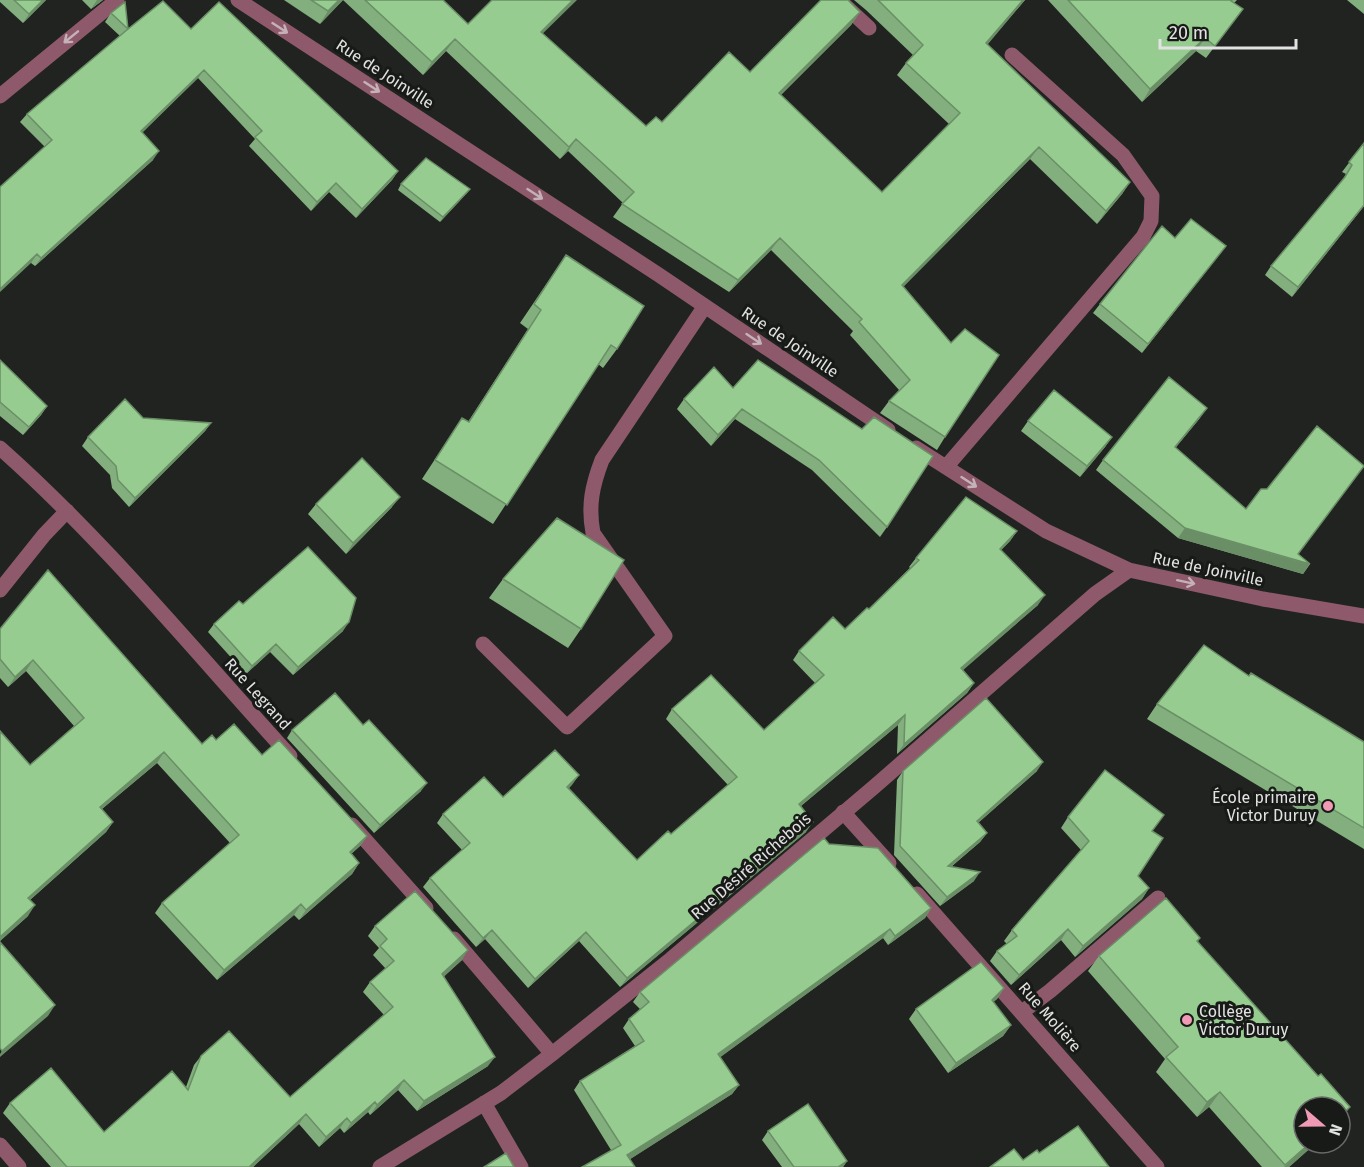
<svg xmlns="http://www.w3.org/2000/svg" width="1364" height="1167" viewBox="0 0 1364 1167" font-family="'Fira Sans',sans-serif">
<style>
.lines{fill:none;stroke-linecap:round;stroke-linejoin:round}
.minor{stroke:#8e5a6b;stroke-width:15}
.wall{fill:#82af7d}
.shaded-wall{fill:#6a8f66}
.building{fill:#97cc91;stroke:#6a8f66;stroke-width:1.5}
.oneway{stroke:#c4b2b8}
.poi-dot{fill:#f09ab6;stroke:#181a18;stroke-width:2}
.labels{text-anchor:middle;dominant-baseline:central;stroke-width:6;stroke-linejoin:round;paint-order:stroke}
.street-label{font-size:16px;fill:#e1e2e1;stroke:#181a18}
.poi-label{font-size:16px;fill:#e1e2e1;stroke:#181a18;text-anchor:end}
</style>
<rect width="100%" height="100%" fill="#212321"/>
<g class="lines">
<path class="minor" d="M238,0L659,275L888,430
M839,0L869,28
M0,96L117,0
M0,448C105,541 195,652 290,756
M916,448L1046,531L1129,570L1263,599L1364,616
M946,467L1143,237L1151,221L1152,196L1123,155L1012,55
M0,590L44,535L67,511
M483,644L567,727L665,636L593,533C588,506 592,486 602,460L705,306
M843,812L889,863
M352,825L426,908
M917,894L1157,1167
M454,939L552,1054
M1022,1012L1050,991L1158,898
M484,1103L521,1167
M0,1145L19,1167
M380,1167L501,1093L552,1054L671,959L874,787L1095,594L1129,570"/>
</g>
<path class="wall" d="M0,0H46L23,23L0,2Z
M82,0H103L91,9Z
M284,0H343L320,24Z
M343,0H443L468,24L543,34L646,126L662,122L750,72L860,12L851,25L781,95L882,192L949,124L897,75L906,63L913,55L866,10L854,0H1025L987,44L1130,182L1122,194L1097,224L1030,159L903,287L945,437L937,450L880,413L889,401L899,390L850,335L853,331L771,250L729,292L613,217L623,203L568,151L560,159L446,51L423,75Z
M1048,0H1237L1234,3L1243,9L1206,58L1196,51L1142,102Z
M1347,0H1364V14Z
M111,13L128,29H191L398,171L392,180L356,218L329,192L311,211L249,146L255,139L198,78L142,132L153,160L35,266L31,263L45,147L20,122L27,114L120,36L105,22Z
M1364,143V206L1292,297L1265,275L1271,266L1342,181L1346,174L1342,172Z
M401,184L470,189L466,194L440,222L398,190Z
M1175,238L1226,246L1142,353L1093,313L1100,304Z
M566,255L617,349L603,368L598,364L493,524L422,479L462,418L468,422L528,329L520,323Z
M0,360L47,406L41,415L23,435L0,416Z
M733,388L862,429L887,527L880,537L812,470L735,419L711,446L677,409L684,399Z
M143,418L211,423L205,431L129,507L112,488L110,475L82,446L88,437Z
M1200,418L1175,448L1310,564L1303,574L1178,538L1096,470L1103,460Z
M1028,421L1112,437L1105,447L1080,477L1021,431Z
M316,504L392,507L346,554L308,514Z
M1017,531L1010,541L1001,550L1038,605L962,670L974,683L967,693L897,754L898,725L801,806L806,832L620,987L579,941L528,988L485,939L476,947L423,887L430,878L462,850L437,823L443,814L579,775L569,788L637,860L671,834L728,785L666,719L672,709L764,730L815,683L793,660L799,651L845,629L869,609L910,568L909,567L916,558Z
M503,579L581,629L568,648L489,598Z
M243,604L343,631L293,675L270,652L246,674L208,632L214,624Z
M0,629L202,744L216,740L262,755L367,836L360,846L351,854L359,863L352,874L299,920L294,915L217,980L155,913L162,903L230,843L157,763L102,809L113,822L106,832L30,900L28,916L0,941V731L30,765L74,726L26,671L8,687L0,678Z
M1249,676L1364,742V849L1147,719L1157,704Z
M292,730L421,791L374,833L287,738Z
M903,771H1037L978,823L987,833L980,842L951,867L974,881L940,906L894,855L897,780Z
M1068,817L1152,831L1138,876L1149,888L1142,899L1075,957L1061,940L1011,985L990,961L997,951L1007,944L1004,941L1012,930L1081,850L1061,828Z
M829,844L931,908L925,918L888,945L883,938L720,1057L739,1085L732,1094L630,1159L611,1150L574,1090L580,1081L635,1046L623,1028L629,1019L640,1009L633,1002L640,992Z
M375,926L462,960L444,976L488,1066L417,1111L398,1090L370,1115L368,1112L344,1133L340,1128L319,1147L299,1124L253,1167H51L3,1113L10,1103L104,1132L186,1087L194,1065L201,1056L290,1097L384,1015L363,992L370,982L386,969L373,955L379,948L368,936Z
M1200,938L1198,941L1304,1143H1316L1289,1167H1262L1209,1107L1197,1117L1156,1072L1165,1059L1088,971L1099,956Z
M1004,988L997,999L993,1002L1011,1025L1003,1036L948,1073L909,1019L916,1009Z
M768,1131L847,1161L843,1167H782L762,1140Z"/>
<path class="shaded-wall" d="M43,0H46L23,23L29,14Z
M97,0H103L91,9Z
M339,0H343L320,24L328,11Z
M573,0H577L532,44L541,32Z
M1023,0H1025L978,56L986,43Z
M860,12L851,25L770,105L779,93Z
M1205,38L1196,51L1142,102L1150,89Z
M455,39L446,51L423,75L432,62Z
M204,70L198,78L135,140L141,131Z
M576,139L568,151L560,159L569,147Z
M1039,147L1030,159L893,297L902,285Z
M159,151L153,160L35,266L41,258Z
M398,171L392,180L356,218L362,209Z
M1130,182L1122,194L1097,224L1106,211Z
M336,183L329,192L311,211L317,202Z
M470,189L466,194L440,222L443,217Z
M1364,205V206L1292,297L1298,287Z
M780,238L771,250L729,292L738,280Z
M1226,246L1219,255L1142,353L1148,344Z
M37,254L31,263L0,292V289Z
M47,406L41,415L23,435L29,427Z
M1207,408L1200,418L1168,457L1175,447Z
M742,409L735,419L711,446L718,435Z
M211,423L205,431L129,507L135,498Z
M1112,437L1105,447L1080,477L1087,466Z
M400,497L392,507L346,554L353,543Z
M1185,528L1294,560L1310,564L1303,574L1178,538Z
M1017,531L1010,541L993,558L1000,549Z
M1045,595L1038,605L954,678L961,668Z
M349,622L343,631L293,675L298,667Z
M276,644L270,652L246,674L252,666Z
M33,660L26,671L8,687L15,677Z
M974,683L967,693L897,754L904,744Z
M905,715L898,725L792,813L799,804Z
M164,752L157,763L92,817L100,807Z
M1043,762L1037,771L970,830L977,821Z
M579,775L572,785L561,796L567,787Z
M427,783L421,791L374,833L380,825Z
M113,822L106,832L21,908L28,898Z
M813,822L806,832L620,987L627,978Z
M987,833L980,842L941,875L948,866Z
M367,836L360,846L342,862L350,852Z
M359,863L352,874L299,920L306,910Z
M980,872L974,881L940,906L947,897Z
M1149,888L1142,899L1075,957L1083,946Z
M301,904L294,915L217,980L224,970Z
M35,905L28,916L0,941V937Z
M931,908L925,918L888,945L895,936Z
M890,929L883,938L711,1064L718,1054Z
M1068,929L1061,940L1011,985L1019,975Z
M492,930L485,939L476,947L483,938Z
M586,932L579,941L528,988L535,979Z
M468,950L462,960L436,984L442,974Z
M1004,988L997,999L984,1010L992,1000Z
M55,1005L48,1016L0,1057V1054L2,1051Z
M1011,1025L1003,1036L948,1073L956,1063Z
M495,1057L488,1066L417,1111L424,1101Z
M404,1080L398,1090L370,1115L377,1105Z
M739,1085L732,1094L621,1165L627,1155Z
M1220,1092L1209,1107L1197,1117L1207,1102Z
M375,1102L368,1112L344,1133L351,1123Z
M1350,1107L1340,1121V1116Z
M306,1114L299,1124L253,1167H249Z
M347,1118L340,1128L319,1147L326,1137Z
M1310,1143H1316L1289,1167H1284Z
M847,1161L843,1167H838Z"/>
<path class="building" d="M14,0H43L29,14Z
M311,0H339L328,11Z
M365,0H443L468,24L492,0H573L541,32L646,126L656,117L662,122L729,52L750,72L821,0H848L860,12L779,93L882,192L960,113L906,63L923,45L878,0H1023L986,43L1130,182L1106,211L1039,147L902,285L951,343L965,329L999,355L945,437L889,401L910,380L859,322L862,319L780,238L738,280L622,204L634,192L576,139L569,147L455,39L432,62Z
M1068,0H1232L1231,1L1243,9L1215,46L1205,38L1150,89Z
M163,1L191,29L219,2L398,171L362,209L336,183L317,202L255,137L262,131L204,70L141,131L159,151L41,258L37,254L0,289V187L52,140L27,114L128,29L111,13L125,2L128,29Z
M1364,143V205L1298,287L1271,266L1345,177L1352,165L1349,162Z
M426,158L470,189L443,217L401,184Z
M1191,219L1226,246L1148,344L1100,304L1162,226L1175,238Z
M566,255L644,306L617,349L611,345L507,505L435,460L462,418L469,422L541,310L534,304Z
M0,360L47,406L29,427L0,402Z
M758,360L862,429L874,417L933,456L887,527L819,460L742,409L718,435L684,399L714,367L733,388Z
M1169,377L1207,408L1175,447L1246,509L1261,489H1267L1317,426L1364,466L1298,554L1310,564L1185,528L1103,460Z
M1054,390L1112,437L1087,466L1028,421Z
M125,399L143,418L211,423L135,498L118,480L116,466L88,437Z
M362,458L400,497L353,543L316,504Z
M966,497L1017,531L1000,549L1045,595L961,668L974,683L904,744L905,715L799,804L813,822L627,978L586,932L535,979L492,930L483,938L430,878L470,843L443,814L484,777L503,797L555,750L579,775L567,787L637,860L668,831L671,834L737,777L672,709L711,675L764,730L824,675L799,651L833,617L845,629L867,608L869,609L919,560L916,558Z
M557,518L624,560L581,629L503,579Z
M308,547L356,598L349,622L298,667L276,644L252,666L214,624L239,601L243,604Z
M48,570L202,744L212,735L216,740L234,724L262,755L279,740L367,836L350,852L359,863L306,910L301,904L224,970L162,903L239,835L164,752L100,807L113,822L28,898L35,905L0,937V731L30,765L84,718L33,660L15,677L0,659V629Z
M1204,645L1249,676L1251,673L1364,742V828L1157,704Z
M335,693L363,725L369,720L427,783L380,825L292,730Z
M986,698L1043,762L977,821L987,833L948,866L980,872L947,897L900,846L903,771Z
M1105,770L1164,815L1152,831L1163,838L1138,876L1149,888L1083,946L1068,929L1019,975L997,951L1017,936L1012,930L1089,841L1068,817Z
M824,838L829,844L878,848L931,908L895,936L890,929L718,1054L739,1085L627,1155L635,1167H582L621,1145L580,1081L644,1041L629,1019L649,1002L640,992Z
M415,891L468,950L442,974L495,1057L424,1101L404,1080L377,1105L375,1102L351,1123L347,1118L326,1137L306,1114L249,1167H67L10,1103L51,1068L104,1132L172,1071L188,1090L201,1056L229,1031L290,1097L393,1007L370,982L394,961L380,946L387,939L375,926Z
M1166,898L1200,938L1197,941L1318,1076L1321,1074L1350,1107L1340,1116V1107H1304V1143H1310L1285,1165L1220,1092L1207,1102L1166,1057L1178,1047L1099,956Z
M0,942L55,1005L2,1051L0,1048Z
M981,962L1004,988L992,1000L1011,1025L956,1063L916,1009Z
M808,1104L847,1161L838,1167H794L768,1131Z
M1078,1126L1109,1167H990L1014,1149L1023,1160L1037,1150L1039,1153Z
M506,1153L514,1167H484Z"/>
<defs><path id="oneway-shaft" d="M-6 0H5M1.5-3L5.5 0L1.5 3" fill="none" stroke-width="1.6" stroke-linecap="round" stroke-linejoin="round" transform="scale(1.5)"/></defs>
<g class="oneway">
<use href="#oneway-shaft" transform="translate(280 28) rotate(33)"/>
<use href="#oneway-shaft" transform="translate(71 37) rotate(141)"/>
<use href="#oneway-shaft" transform="translate(372 87) rotate(33)"/>
<use href="#oneway-shaft" transform="translate(535 194) rotate(33)"/>
<use href="#oneway-shaft" transform="translate(754 339) rotate(34)"/>
<use href="#oneway-shaft" transform="translate(969 482) rotate(33)"/>
<use href="#oneway-shaft" transform="translate(1186 582) rotate(12)"/>
</g>
<g class="poi-dot">
<circle cx="1328" cy="806" r="6"/>
<circle cx="1187" cy="1020" r="6"/>
</g>
<g class="labels">
<g class="street-label">
<text transform="translate(385 74) rotate(33)">Rue de Joinville</text>
<text transform="translate(790 342) rotate(34)">Rue de Joinville</text>
<text transform="translate(1208 569) rotate(12)">Rue de Joinville</text>
<text transform="translate(258 694) rotate(48)">Rue Legrand</text>
<text transform="translate(751 866) rotate(-41)">Rue Désiré Richebois</text>
<text transform="translate(1050 1017) rotate(49)">Rue Molière</text>
</g>
<g class="poi-label">
<text x="1316" y="797">École primaire<tspan x="1316" dy="18">Victor Duruy</tspan></text>
<text x="1199" y="1011" text-anchor="start">Collège<tspan x="1199" dy="18">Victor Duruy</tspan></text>
</g>
</g>
<g transform="translate(1322 1125) rotate(110)"><circle r="28" fill="#181a18" stroke="#686a68" stroke-width="1.5"/>
<path d="M0-4.5L10 22L0 15L-10 22Z" fill="#f09ab6"/>
<text y="-9" font-size="16" font-weight="bold" text-anchor="middle" fill="#e1e2e1">N</text>
</g>
<path d="M1160 39v9h136v-9" fill="none" stroke="#e1e2e1" stroke-width="3"/>
<text x="1169" y="39" font-size="18" fill="#e1e2e1" stroke="#181a18" stroke-width="4.5" paint-order="stroke">20 m</text>
</svg>
